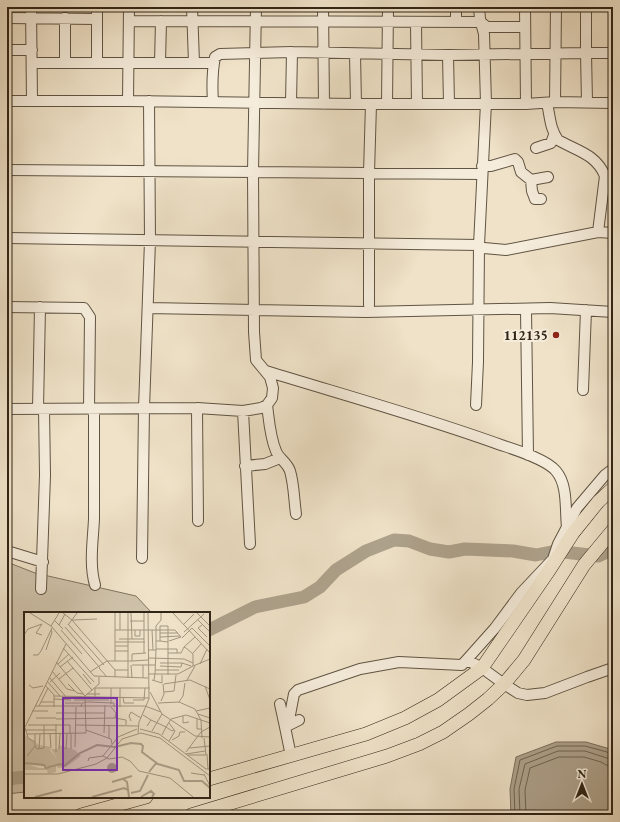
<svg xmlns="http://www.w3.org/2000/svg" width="620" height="822" viewBox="0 0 620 822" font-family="'EB Garamond',serif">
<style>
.green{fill:#cfc2aa;stroke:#807460}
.water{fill:#aea28c;stroke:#7c705d}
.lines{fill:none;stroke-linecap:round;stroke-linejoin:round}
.shore{stroke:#706452;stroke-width:1}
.river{stroke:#aea28c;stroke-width:13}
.minor-casing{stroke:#605443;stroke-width:12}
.major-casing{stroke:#312517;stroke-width:14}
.minor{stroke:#f5ecdb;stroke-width:10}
.major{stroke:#efe2c8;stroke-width:13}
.poi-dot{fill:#8f2418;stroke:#f5ecdb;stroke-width:1.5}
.labels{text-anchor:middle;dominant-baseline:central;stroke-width:4;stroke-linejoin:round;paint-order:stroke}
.poi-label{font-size:14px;font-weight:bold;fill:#312517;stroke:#f5ecdb;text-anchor:end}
.inset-river{fill:none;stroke:#aea28c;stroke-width:2}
.inset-road{fill:none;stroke:#a39681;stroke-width:1}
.view{fill:#7b2cbf;fill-opacity:0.15;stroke:#7b2cbf;stroke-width:2}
.inset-edge{fill:none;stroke:#312517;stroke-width:2}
</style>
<rect width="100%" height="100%" fill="#efe2c8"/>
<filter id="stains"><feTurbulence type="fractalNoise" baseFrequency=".005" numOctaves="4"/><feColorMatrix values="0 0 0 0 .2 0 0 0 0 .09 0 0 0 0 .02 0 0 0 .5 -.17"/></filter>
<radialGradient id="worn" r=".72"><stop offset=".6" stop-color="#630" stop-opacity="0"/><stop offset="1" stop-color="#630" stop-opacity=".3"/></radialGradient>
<path class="green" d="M7,562L35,573L136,596L152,613H25V792L7,794Z"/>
<path class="water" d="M556,742H586L610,749L613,755V815H511L510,789L516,757Z"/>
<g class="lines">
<path class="shore" d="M515,815L514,789L520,760L557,746H585L607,752L610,755H613
M520,815L519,789L525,764L558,751H585L613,760
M526,815L525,790L530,768L559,757H584L601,762L608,766H613"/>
<path class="river" d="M209,630L255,607L304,597L320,587L336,570L366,551L394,540L409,541L430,549L449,552L465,549L513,551L536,555L556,551L598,556L613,549
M7,779L25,777"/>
<g class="minor-casing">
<path id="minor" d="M31,7L32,101
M192,7L194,63
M323,7L324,104
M456,7V22
M525,7L526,104
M586,7V53H613
M7,18L97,19
M65,18V63
M129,21L481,22L487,27H525
M416,23L417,104
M7,50H32
M355,54L356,104
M448,55L449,104
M32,63H213
M97,63V7
M160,63L161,21
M7,101H128L356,104H526L555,102L613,103
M128,101L129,7
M213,102C212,87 212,72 215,57L220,54L292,52L448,55L586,53L587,102
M555,102L556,7
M291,103L292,52
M547,103C550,116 550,129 558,140C577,151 596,154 605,176L598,232
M387,104L388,7
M536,148L551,143L554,135
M482,166H491L515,159L518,162L521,172L531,180L548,177
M7,170L481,174
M531,180L532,191L535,199H541
M7,238L479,245L484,248L506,250L598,232L613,233
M369,305V173L371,104
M7,307L84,308L90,317L89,409
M148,308L366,312L550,308L613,312
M526,310L528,455
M266,371C344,395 424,417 501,445C516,450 546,459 556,471C568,485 565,509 567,527
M583,390L586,310
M267,405C269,420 270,437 276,451C279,459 287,462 290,471C294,484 294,500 296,514
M476,405L478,362L479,245L486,103L484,34L480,19L479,7
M197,408L198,521
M7,409L197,408L243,411L261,408L267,405L272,398L273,388L270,377L256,360L254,332L253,172L256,7
M38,409L40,307
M94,409C94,445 94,482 94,519C93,541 89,564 95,585
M243,411L250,544
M245,466L265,464L280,458
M7,551L43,562
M142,558L144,408L150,241L149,101
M41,589L45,475L44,409
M467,660L482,668L504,684L518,693L527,695L545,693L587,677L613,668
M280,704L285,727
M288,725L294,694L298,690L360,669L399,662L462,665L495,628L521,593L553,559L558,544L577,508L605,475L613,469
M291,756L285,727L299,720"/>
</g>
<g class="major-casing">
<path id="major" d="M209,779L366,734L405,718L438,700L482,668L550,569L573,533L598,502L613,488
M81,815L146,797
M191,815L387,756L419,744L443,732L469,714L488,699L504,684L524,660L584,565L613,530"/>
</g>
<use href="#minor" class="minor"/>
<use href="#major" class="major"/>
</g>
<circle class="poi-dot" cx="556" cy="335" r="4"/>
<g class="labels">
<g class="poi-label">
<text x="548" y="335">112135</text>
</g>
</g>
<g transform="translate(24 612)">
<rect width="186" height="186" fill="#efe2c8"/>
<path d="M0,119L2,124L15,133L27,135L26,138L33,147L27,137H34L35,133L51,138L57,144L42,155L34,156L32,153V160L24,162L23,158H0V151L15,156H30L0,150Z" fill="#cfc2aa"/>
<path d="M83 156a5 5 0 1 1 10 0a5 5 0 1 1-10 0Z" fill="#aea28c"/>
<path class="inset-river" d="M0,151L20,153L22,156L36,152L40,154L56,141L73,133L91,135L107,131L117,132L119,134L118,140L134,152L155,158L160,169H178L186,176M125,160L133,150M99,167L103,170L105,185M88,170L108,164M107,181L116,179L124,163M11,185L38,178M68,185L100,176L104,178M117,185L127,179L130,182L128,185"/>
<path class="inset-road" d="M6,1L27,14L70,64L124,66M39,1L48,8L91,58V65M91,1V34H104M107,1L108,27M120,1V41M149,1L186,41M173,1L186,14M30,8L39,17M49,8L73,7M174,8L186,20M106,9H120M44,12L80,53M35,13L41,2M44,13L53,1M159,13L170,2M178,13L174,16L183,25M27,14L35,1M41,15L76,56M37,18L58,42M91,18H151L157,25L145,29M96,18V1M111,18V24H116V18M128,18L129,38M160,20L180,2M136,21H154M0,23L4,17L18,12M18,23L12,21L18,12M136,25L156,24M158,26L168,16L186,34M95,27H120M132,29H136V14H144V30M136,29L144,30V63M91,30H121M91,34V49H108V42M160,35L171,25M39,36L70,70M132,37H153V41M22,38L28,20L27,18M124,38H132V14L137,8V1M91,39H104M144,41H157L160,35L162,36L169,42V51M169,41L177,32M108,42L122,41M9,43H14L17,39L28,16M124,46L160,47L169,51V54L154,62H131L130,68M43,49L68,78M108,49L124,48M32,50L61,84M136,51H158L167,54M34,52L45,42M176,52L183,37M107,53L108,66M108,53H131M119,53V66M136,54L157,55L158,51M169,54L186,47M36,55L49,45M75,56L83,65M91,58H104M131,58H155M28,59L43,77L51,79M66,60L83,49H91M59,62L67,72M124,62H131L132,38M25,65L42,85M104,66V1M35,67L49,56M128,68L138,71V63M163,68L171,54M23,69L36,84M26,70L36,61M44,72L53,81L59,82M140,72L166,68L186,77M5,73L9,76L19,74M21,73L30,83V95M181,74L186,88M126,80L138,102L171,124L186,125M140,80L150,79L152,63M63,82H76M30,84L125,86M71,85V76H126M99,85L100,91H110M30,87L47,88M50,88H85M109,88H120L121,76M137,89L140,82L139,72M17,90H30M155,90L159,84L161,71M41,91H57M134,91L155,90L171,97L177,108L178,126M87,92V76M11,94H121L137,100M15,94L24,76M57,95L58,91L64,90L90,91V95M87,95L92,101L91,106M96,95V76M8,99H24M172,99L186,96M32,101H81M174,102L186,106M119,103L127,108L123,114M159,104V111L165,110M12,106H32M173,106V117H178M32,107L91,106L102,108V113M127,108L142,115L138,123M107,109L105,104L107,100L117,106M145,111L151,119L145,129M4,113H46V122M52,113L114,114M85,113V126M1,116L3,122L62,121L61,84L75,72V65M0,117L42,32M116,117L135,122L182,157H186M2,118H32M62,118L87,127L88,132M150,118L148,119L142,115L147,107L162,103L186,111M128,119L138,102M80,121L81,93M114,121L115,110L125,87L124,1M3,122L4,126L11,130M26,122L27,136M47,122V137M148,128L155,124L156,120H161M11,134L13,137L20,136V113M51,135L52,95M165,136L186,134M15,137L16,122M35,137L36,122M42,137L43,122M32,140V112M162,140L177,120L186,115M162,142L181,139M183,142L184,157M164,143H182L180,126M3,144L11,134V122M79,144L85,147L98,145L106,149L115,159L146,166L169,185M64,149L65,146L79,144L94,125L113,117M167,161L180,163M0,162H34L72,152L83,146L98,127L117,121L136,126L186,164M180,162L186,174"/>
<path class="view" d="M39,86H93V158H39Z"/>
<rect width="186" height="186" class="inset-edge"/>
</g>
<rect width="620" height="822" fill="none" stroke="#efe2c8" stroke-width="24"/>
<rect x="8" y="8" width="604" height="806" fill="none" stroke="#312517" stroke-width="2"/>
<rect x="12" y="12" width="596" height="798" fill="none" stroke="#312517"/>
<g transform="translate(582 784)" stroke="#f5ecdb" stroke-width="3" paint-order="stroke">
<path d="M0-3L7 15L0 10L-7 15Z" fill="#312517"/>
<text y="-6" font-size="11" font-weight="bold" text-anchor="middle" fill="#312517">N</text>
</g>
<rect width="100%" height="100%" filter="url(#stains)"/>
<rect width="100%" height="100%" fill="url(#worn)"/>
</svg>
